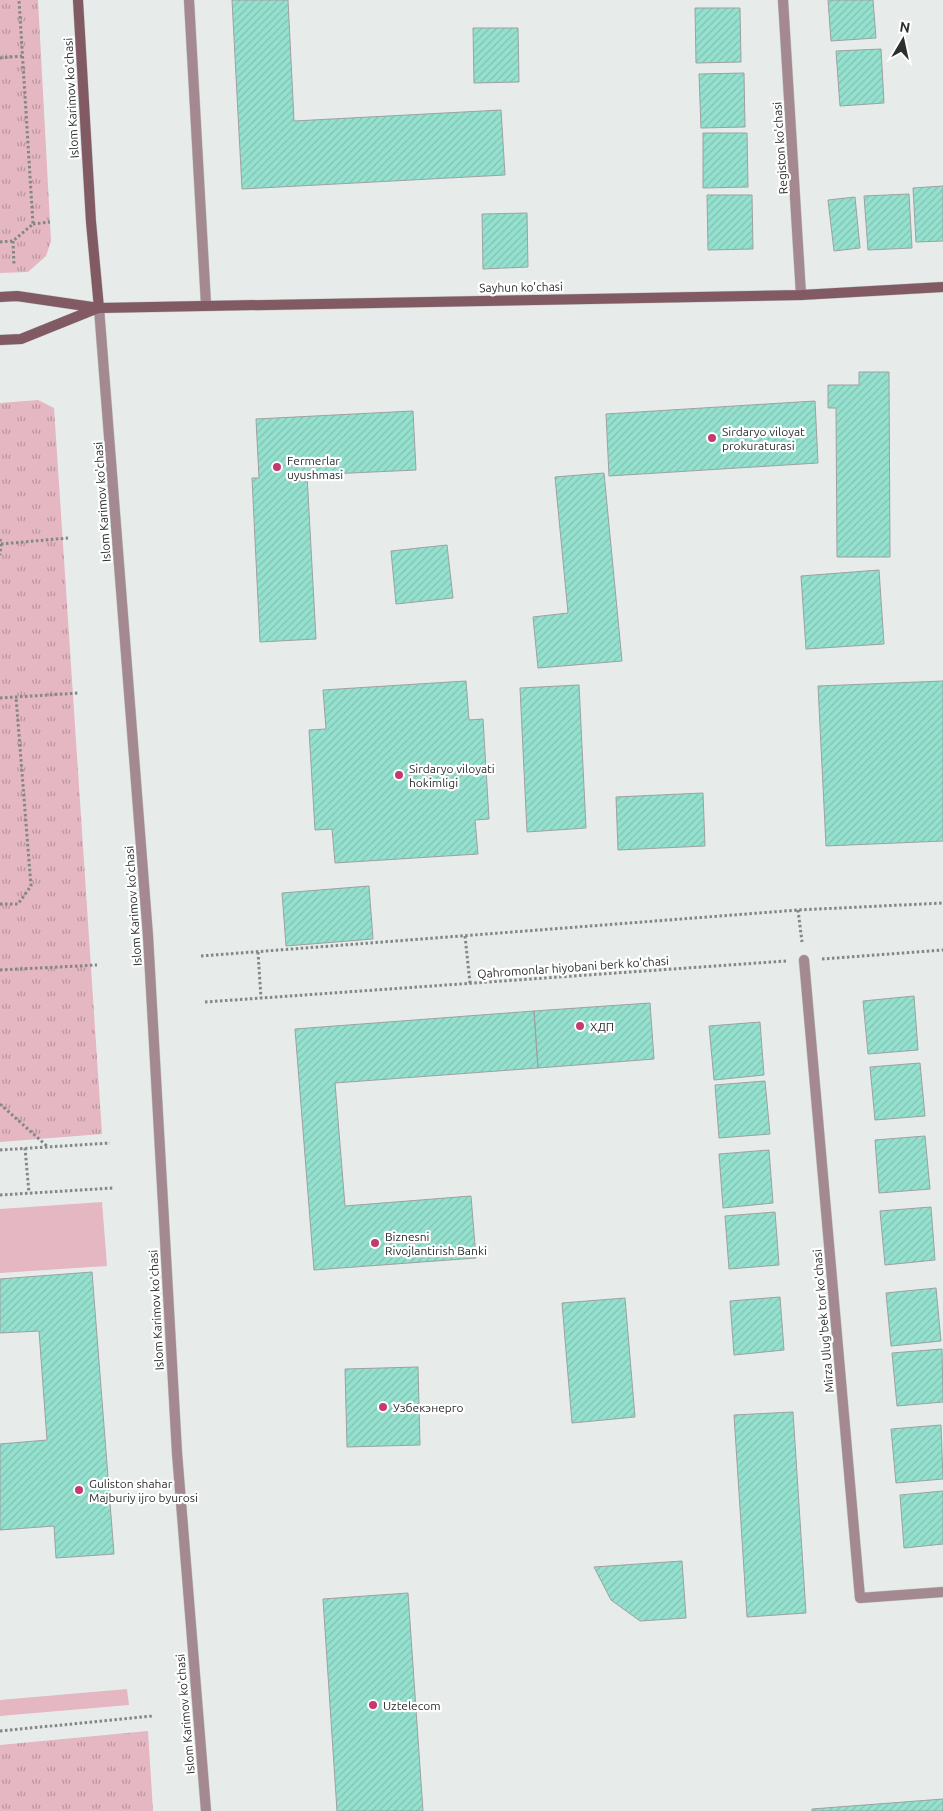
<svg xmlns="http://www.w3.org/2000/svg" width="943" height="1811" viewBox="0 0 943 1811" font-family="Ubuntu,sans-serif">
<style>
.grass{fill:#e4b7c2}
.park{fill:url(#park-tufts)}
.building{fill:url(#building-hatch);stroke:#9da2a0}
.lines{fill:none;stroke-linecap:round;stroke-linejoin:round}
.street-casing{stroke:#c5cac9;stroke-width:11}
.secondary-casing{stroke:#c5cac9;stroke-width:11}
.path{stroke:#838786;stroke-width:3;stroke-dasharray:2.5 2.5;stroke-linecap:butt}
.street{stroke:#a58990;stroke-width:10}
.secondary{stroke:#825a64;stroke-width:10}
.poi-dot{fill:#c5396e;stroke:#fff;stroke-width:2}
.labels{text-anchor:middle;dominant-baseline:central;stroke-width:4.5;stroke-linejoin:round;paint-order:stroke}
.street-label{font-size:12px;fill:#2c2f2e;stroke:#fff}
.poi-label{font-size:12px;fill:#2c2f2e;stroke:#fff;text-anchor:start}
</style>
<defs>
<pattern id="park-tufts" width="24" height="20" patternUnits="userSpaceOnUse" patternTransform="scale(1.25)"><rect width="24" height="20" fill="#e4b7c2"/><path d="M3 7l-1-3M5 7V3M7 7l1-3M15 17l-1-3M17 17v-4M19 17l1-3" fill="none" stroke="#b9959e"/></pattern>
<pattern id="building-hatch" width="6" height="6" patternUnits="userSpaceOnUse" patternTransform="scale(1.25)"><rect width="6" height="6" fill="#95e1cf"/><path d="M-1 1l2-2M0 6l6-6M5 7l2-2" fill="none" stroke="#81c1b2"/></pattern>
</defs>
<rect width="100%" height="100%" fill="#e7eceb"/>
<path class="grass" d="M102,1202L107,1266L0,1273V1209Z
M127,1689L129,1705L0,1716V1700Z"/>
<path class="park" d="M0,0H38L51,241L46,256L28,272L0,273Z
M38,400L54,408L102,1134L0,1142V403Z
M148,1731L153,1811H0V1745Z"/>
<path class="building" d="M232,0H288L294,121L501,110L505,175L242,189Z
M828,0H873L876,38L831,41Z
M695,8H740L741,62L696,63Z
M473,28H518L519,82L474,83Z
M881,49L884,103L840,106L836,51Z
M744,73L745,127L701,128L699,74Z
M703,133H747L748,187L703,188Z
M943,186V241L916,242L913,188Z
M909,194L912,248L868,250L864,196Z
M707,195H752L753,249L708,250Z
M855,197L860,248L834,251L828,200Z
M527,213L528,267L483,269L482,214Z
M859,372H889L890,557H837L836,408H828V385H859Z
M815,401L818,463L609,476L606,414Z
M413,411L416,470L307,475L316,639L260,642L252,478H259L256,419Z
M604,473L622,661L538,668L533,617L568,613L555,477Z
M447,545L453,598L396,604L391,551Z
M879,570L884,644L806,649L801,576Z
M466,681L469,720L483,719L489,819L475,820L478,854L335,863L332,829L315,830L309,730L326,729L323,690Z
M943,681V841L826,846L818,686Z
M579,685L586,828L527,832L520,688Z
M703,793L705,846L618,850L616,797Z
M369,886L373,939L286,946L282,893Z
M914,996L918,1050L868,1054L863,1001Z
M650,1003L654,1059L538,1068L534,1011Z
M534,1011L538,1068L335,1083L345,1206L471,1196L476,1258L314,1270L295,1029Z
M760,1022L764,1075L714,1080L709,1026Z
M920,1063L925,1116L875,1120L870,1067Z
M765,1081L770,1134L719,1138L715,1085Z
M925,1136L930,1189L879,1193L875,1140Z
M769,1150L773,1203L723,1208L719,1154Z
M931,1207L935,1260L885,1265L880,1211Z
M775,1212L779,1265L729,1269L725,1216Z
M92,1272L114,1554L56,1558L54,1526L0,1530V1444L47,1440L39,1331L0,1333V1279Z
M936,1288L941,1341L891,1346L886,1293Z
M780,1297L784,1350L734,1355L730,1301Z
M625,1298L635,1417L572,1423L562,1303Z
M942,1349L943,1402L897,1406L892,1353Z
M418,1367L420,1445L347,1447L345,1369Z
M793,1412L806,1613L747,1617L734,1415Z
M941,1425L943,1479L896,1483L891,1429Z
M943,1491V1544L904,1548L900,1495Z
M682,1561L686,1618L640,1621L611,1600L594,1567Z
M408,1593L423,1811H337L323,1599Z
M943,1799V1811H812V1809Z"/>
<g class="lines">
<g class="street-casing">
<path id="street" d="M189,0L206,305
M783,0L801,295
M99,308L148,936L177,1453L206,1811
M804,960L860,1598L943,1592"/>
</g>
<g class="secondary-casing">
<path id="secondary" d="M78,0L91,222L99,308
M0,297L17,296L99,308L801,295L943,287
M0,340L21,339L98,308"/>
</g>
<path class="path" d="M0,58L22,56
M33,224L50,222
M13,241L14,265
M0,242L13,241L33,224L19,0
M0,539L1,544L0,555
M1,544L68,538
M0,698L79,693
M0,904H18L31,886L16,697
M798,910L802,942
M465,936L470,983
M258,952L261,998
M201,956L798,910L943,903
M822,959L943,950
M0,970L97,965
M205,1002L786,961
M0,1104L48,1147
M25,1148L29,1193
M0,1150L110,1143
M0,1195L113,1188
M0,1731L153,1716"/>
<use href="#street" class="street"/>
<use href="#secondary" class="secondary"/>
</g>
<g class="poi-dot">
<circle cx="712" cy="438" r="5"/>
<circle cx="277" cy="467" r="5"/>
<circle cx="399" cy="775" r="5"/>
<circle cx="580" cy="1026" r="5"/>
<circle cx="375" cy="1243" r="5"/>
<circle cx="383" cy="1407" r="5"/>
<circle cx="79" cy="1490" r="5"/>
<circle cx="373" cy="1705" r="5"/>
</g>
<g class="labels">
<g class="street-label">
<text transform="translate(71 98) rotate(-93)">Islom Karimov ko'chasi</text>
<text transform="translate(780 148) rotate(-94)">Registon ko'chasi</text>
<text transform="translate(521 287) rotate(-1)">Sayhun ko'chasi</text>
<text transform="translate(102 502) rotate(-94)">Islom Karimov ko'chasi</text>
<text transform="translate(133 906) rotate(-94)">Islom Karimov ko'chasi</text>
<text transform="translate(573 967) rotate(-4)">Qahromonlar hiyobani berk ko'chasi</text>
<text transform="translate(156 1310) rotate(-93)">Islom Karimov ko'chasi</text>
<text transform="translate(823 1321) rotate(-95)">Mirza Ulug'bek tor ko'chasi</text>
<text transform="translate(185 1714) rotate(-95)">Islom Karimov ko'chasi</text>
</g>
<g class="poi-label">
<text x="722" y="431">Sirdaryo viloyat<tspan x="722" dy="14">prokuraturasi</tspan></text>
<text x="287" y="460">Fermerlar<tspan x="287" dy="14">uyushmasi</tspan></text>
<text x="409" y="768">Sirdaryo viloyati<tspan x="409" dy="14">hokimligi</tspan></text>
<text x="590" y="1026">ХДП</text>
<text x="385" y="1236">Biznesni<tspan x="385" dy="14">Rivojlantirish Banki</tspan></text>
<text x="393" y="1407">Узбекэнерго</text>
<text x="89" y="1483">Guliston shahar<tspan x="89" dy="14">Majburiy ijro byurosi</tspan></text>
<text x="383" y="1705">Uztelecom</text>
</g>
</g>
<g transform="translate(903 40) rotate(9)" stroke="#ffffff" stroke-width="4" paint-order="stroke">
<path d="M0-4L9 19L0 12L-9 19Z" fill="#2c2f2e"/>
<text y="-8" font-size="14" font-weight="bold" text-anchor="middle" fill="#2c2f2e">N</text>
</g>
</svg>
